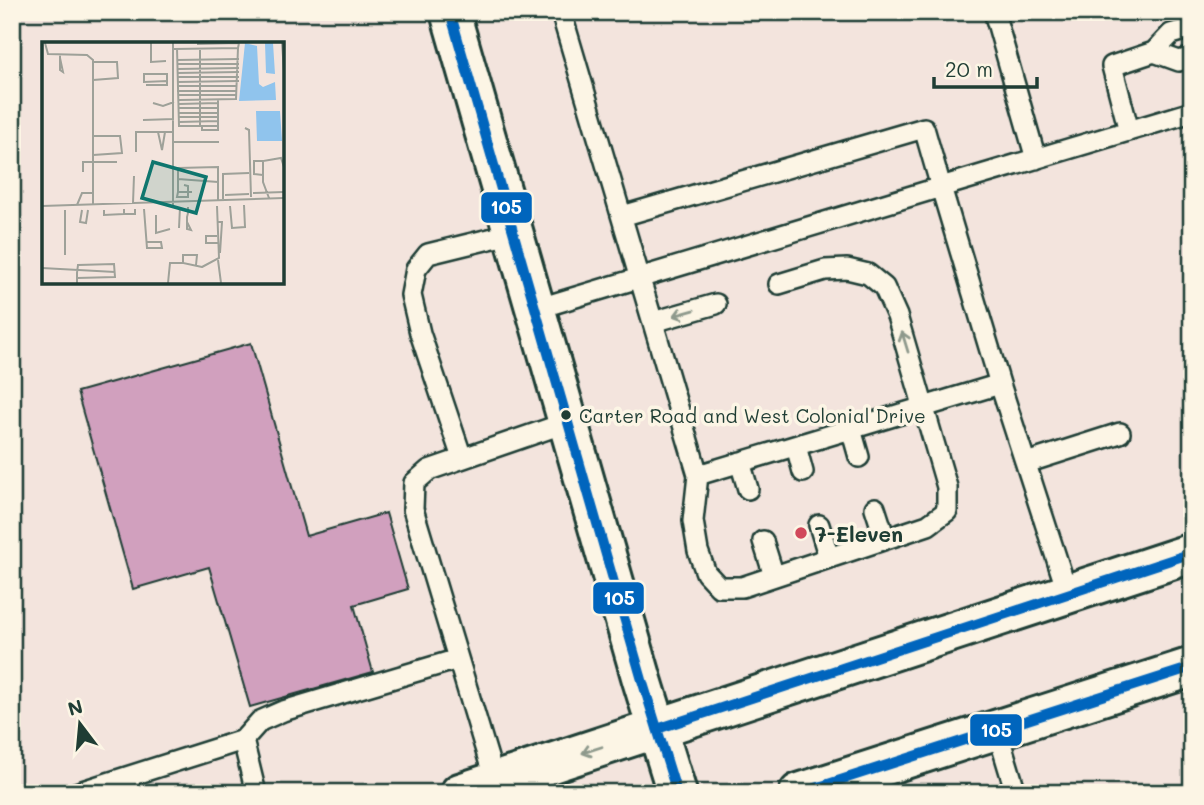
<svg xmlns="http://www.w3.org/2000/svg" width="1204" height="805" viewBox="0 0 1204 805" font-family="Mali,sans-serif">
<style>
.building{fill:#d1a0be;stroke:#1f3d34;stroke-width:2}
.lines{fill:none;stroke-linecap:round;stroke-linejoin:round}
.lane-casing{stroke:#1f3d34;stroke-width:24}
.secondary-casing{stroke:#1f3d34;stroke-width:44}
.highway-casing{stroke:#1f3d34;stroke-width:44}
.lane{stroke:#fcf5e5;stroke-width:19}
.secondary{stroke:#fcf5e5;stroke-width:38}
.highway{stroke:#fcf5e5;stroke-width:38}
.bus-1-casing{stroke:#fcf5e5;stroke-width:16}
.bus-1{stroke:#0065bd;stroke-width:10}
.oneway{stroke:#8e998c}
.bus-dot{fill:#1f3d34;stroke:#fcf5e5;stroke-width:2.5}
.poi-dot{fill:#d1495b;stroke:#fcf5e5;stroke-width:2.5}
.labels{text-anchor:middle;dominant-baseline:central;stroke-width:7;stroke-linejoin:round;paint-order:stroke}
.bus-label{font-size:19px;fill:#1f3d34;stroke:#fcf5e5;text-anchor:start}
.poi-label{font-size:21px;font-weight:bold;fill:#1f3d34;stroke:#fcf5e5;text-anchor:start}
.inset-road{fill:none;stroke:#9ea199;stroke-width:2}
.view{fill:#0f766e;fill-opacity:0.15;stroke:#0f766e;stroke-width:3.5}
.inset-edge{fill:none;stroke:#1f3d34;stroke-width:3.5}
.line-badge{stroke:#fcf5e5;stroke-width:2.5}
.badge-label{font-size:19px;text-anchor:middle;font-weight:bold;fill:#fff}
</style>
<rect width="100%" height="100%" fill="#f3e4dd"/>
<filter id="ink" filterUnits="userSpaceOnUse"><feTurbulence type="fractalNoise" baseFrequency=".0143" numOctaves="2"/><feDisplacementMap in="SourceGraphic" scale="14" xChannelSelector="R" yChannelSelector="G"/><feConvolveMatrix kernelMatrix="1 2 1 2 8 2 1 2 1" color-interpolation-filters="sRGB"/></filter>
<g filter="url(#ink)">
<path class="building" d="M251,343L306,536L386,513L408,589L354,605L373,672L250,707L209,567L133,589L77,392Z"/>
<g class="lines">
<g class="lane-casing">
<path id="lane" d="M561,12L698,475L1000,384
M994,12L1036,159
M1154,52L1179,61L1192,57
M1129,131L1112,66L1154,52L1171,34L1192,28
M622,216L924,128L941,187L1192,112
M536,309L941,187L1000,384L1068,594
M653,322L716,304
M851,429L859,457
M796,446L803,472
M462,458L420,333L411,295L416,269L428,254L514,233
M740,462L748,489
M1026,463L1120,433
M698,475L693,521L698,551L706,573L719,587H742L928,525L947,511V487L897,316L884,287L868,274L847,269L825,270L779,284
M875,508L885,539
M819,525L829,558
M763,541L774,576
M997,730L1016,793
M495,781L413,509L414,483L429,470L568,422
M76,793L243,740
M256,793L243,740L260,721L283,711L458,659"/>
</g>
<g class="secondary-casing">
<path id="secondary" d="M450,12L642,680L677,793"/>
</g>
<g class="highway-casing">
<path id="highway" d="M460,793L1192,553
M799,793L1192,667"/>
</g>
<use href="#lane" class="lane"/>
<use href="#secondary" class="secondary"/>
<use href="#highway" class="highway"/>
<g class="bus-1-casing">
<path id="bus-1" d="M450,12L642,680L677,793
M657,729L1192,553
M800,793L1192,667"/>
</g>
<use href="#bus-1" class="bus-1"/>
</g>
<defs><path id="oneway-shaft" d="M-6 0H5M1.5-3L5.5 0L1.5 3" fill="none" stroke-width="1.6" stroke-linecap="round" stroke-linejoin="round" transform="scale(1.75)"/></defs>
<g class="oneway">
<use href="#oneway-shaft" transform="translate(684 313) rotate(164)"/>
<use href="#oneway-shaft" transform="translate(905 342) rotate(-107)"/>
<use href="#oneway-shaft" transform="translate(592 750) rotate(162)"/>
</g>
</g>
<circle class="bus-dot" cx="566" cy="415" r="6"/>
<circle class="poi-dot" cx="801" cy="533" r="7"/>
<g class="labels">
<g class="bus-label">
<text x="579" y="415">Carter Road and West Colonial Drive</text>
</g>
<g class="poi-label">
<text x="815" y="533">7-Eleven</text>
</g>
</g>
<g transform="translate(42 42)">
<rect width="242" height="242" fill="#f3e4dd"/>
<path d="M203,1L215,4L217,42L221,45L233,40L234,58L197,59ZM223,1H231L233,32L224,31ZM214,69H238L240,99H215Z" fill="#90c4ed"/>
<path class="inset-road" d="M3,1L6,12L45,13L51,18V163M109,1V20L124,19M240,1L242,29M155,2L197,1M135,6L137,84H176M158,6V84M132,7L196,6L197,1M18,13V28L21,30L18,16M135,18L197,17M51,20H75L76,36L51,38M135,22H197M135,27L197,26M135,31L197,30M135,35H197M135,40L197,39M104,43H126M125,43V39L102,40V32H125V39M135,44H195M135,49H194M136,53H194M137,58L194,57L196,6M111,61L121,64L132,60M137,62L176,61M137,66H176M137,71H176M137,75H176M101,78L132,77M137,80L176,79M160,84V88H176V58M203,86L207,88L209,155M116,90L120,108L123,90M51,94H78L80,111L51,113M130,100H177M94,110V90H130M41,130V120H75M221,133L212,132V119H221M136,137L176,140M136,150L135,155H146V144L142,143M150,150H136V126L176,125V159M211,151L242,150M183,153L207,152M227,156L221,140V119L239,116L242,125M181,157V132L207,131M91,161L92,134M35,163L40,151H51M0,164L242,156M188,164L190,186L203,185L202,163M131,166V1M82,167V172H93V167M102,167L105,206H120L119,200H105M23,168V213M40,168L38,180L44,181L46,168M62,168V173L82,172M114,173V191L128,187M145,180L149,188L145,187V175L146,171V165M175,180H180L178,211M137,186L138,165M175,194H164V201H176M176,218L179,241M154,223L155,213H141V221L160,225M160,225L177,216L175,164M0,226L73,230M35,241V231L36,223L72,222L73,235L35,236M126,241L128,221H141"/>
<path class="view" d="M111,120L164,135L154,171L100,156Z"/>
<rect width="242" height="242" class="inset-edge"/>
</g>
<g class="line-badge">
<rect x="480" y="191" width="53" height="33" rx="7" fill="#0065bd"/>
<rect x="592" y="581" width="53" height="34" rx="7" fill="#0065bd"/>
<rect x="969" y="713" width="54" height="34" rx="7" fill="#0065bd"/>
</g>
<g class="badge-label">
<text x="506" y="214">105</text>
<text x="619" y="605">105</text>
<text x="996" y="737">105</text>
</g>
<rect width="1204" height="805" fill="none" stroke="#fcf5e5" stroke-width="42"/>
<rect x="21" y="21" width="1162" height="763" fill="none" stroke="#1f3d34" stroke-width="2.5" filter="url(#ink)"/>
<g transform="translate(80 724) rotate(344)" stroke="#fcf5e5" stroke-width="5" paint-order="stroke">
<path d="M0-5L12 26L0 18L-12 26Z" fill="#1f3d34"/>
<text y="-10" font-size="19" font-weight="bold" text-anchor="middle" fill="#1f3d34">N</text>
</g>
<path d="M934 77v10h103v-10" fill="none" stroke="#1f3d34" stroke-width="3.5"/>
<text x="945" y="77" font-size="21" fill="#1f3d34" stroke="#fcf5e5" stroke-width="5" paint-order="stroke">20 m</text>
</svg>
